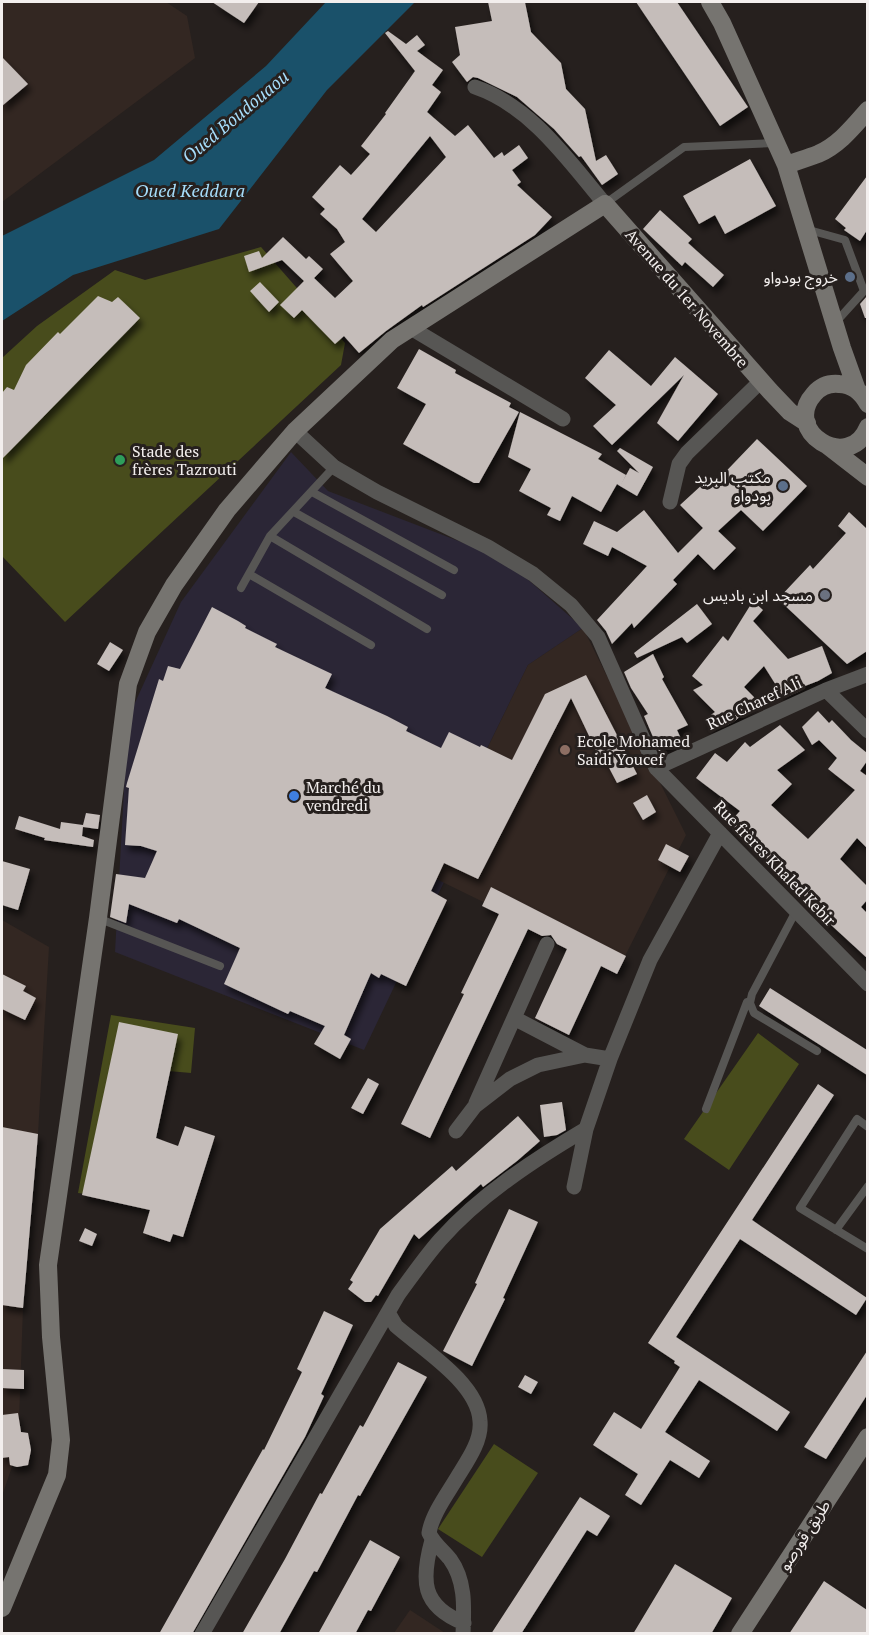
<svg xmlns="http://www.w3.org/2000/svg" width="869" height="1635" viewBox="0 0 869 1635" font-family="'PT Serif','Noto Sans Arabic',serif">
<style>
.commercial{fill:#2b2636}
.built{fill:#332722}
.green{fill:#484c1c}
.water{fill:#1a516a}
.building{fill:#c5bdba;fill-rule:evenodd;filter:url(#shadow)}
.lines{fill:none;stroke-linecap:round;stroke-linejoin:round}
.lane{stroke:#575654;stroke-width:8}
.street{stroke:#575654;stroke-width:15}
.secondary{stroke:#767470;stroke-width:18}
.service-dot{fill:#5c6f8a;stroke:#26201e;stroke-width:2}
.leisure-dot{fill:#2e9e5b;stroke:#26201e;stroke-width:2}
.worship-dot{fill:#6b7280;stroke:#26201e;stroke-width:2}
.education-dot{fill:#8d6e63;stroke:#26201e;stroke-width:2}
.shop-dot{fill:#3f7fe0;stroke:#26201e;stroke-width:2}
.labels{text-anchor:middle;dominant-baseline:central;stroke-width:6;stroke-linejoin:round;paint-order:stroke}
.poi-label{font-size:16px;fill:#f3efee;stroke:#26201e;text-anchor:end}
.street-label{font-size:16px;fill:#f3efee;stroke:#26201e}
.water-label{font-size:18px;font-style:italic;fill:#a6ddfb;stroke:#26201e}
</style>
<defs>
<filter id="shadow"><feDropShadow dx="3.5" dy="6" stdDeviation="3" flood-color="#0009"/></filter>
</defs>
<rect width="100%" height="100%" fill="#26201e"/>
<path class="commercial" d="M291,452L328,491L482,550L525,577L583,628L528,665L426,873L444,882L364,1050L115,952L128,718L181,602Z"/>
<path class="built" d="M2,2H166L187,16L195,58L2,202Z
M583,628L686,835L619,968L426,874L528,665Z
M2,920L49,947L38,1134L18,1268L23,1308L18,1449L2,1496Z
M410,1610L445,1633H394Z"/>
<path class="green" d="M261,247L345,343L341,365L65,622L2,556V358L37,326L115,270L145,280Z
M111,1015L195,1028L191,1073L146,1069L131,1200L78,1193Z
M758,1033L799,1064L729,1170L684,1139Z
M494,1444L538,1473L482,1557L438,1529Z"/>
<path class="water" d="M326,2H415L327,90L219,229L73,275L2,321V236L154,160L266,66Z"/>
<path class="building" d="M212,2H259L244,23Z
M488,2H525L531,32L561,63L566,89L585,109L596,161L606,155L618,174L602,185L581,156L579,157L554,129L517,97L478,78L473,77L467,82L452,62L460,55L455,27L492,21Z
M636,2H677L748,107L720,126Z
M388,31L406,44L417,35L425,45L417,51L443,70L432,85L441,92L427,112L455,136L468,125L494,158L502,152L504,156L519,145L528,158L512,170L521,182L517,185L552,217L535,235L423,307L422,305L386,331L359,353L344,336L335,344L302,310L294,318L280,305L304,281L282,260L249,272L244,256L259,251L262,258L283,237L306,259L309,256L323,269L314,278L335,298L353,281L330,254L345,242L337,229L320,214L325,209L312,197L340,165L351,175L370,154L361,146L386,114L385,113L415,71L385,33ZM430,136L446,157L376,232L362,219Z
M2,57L28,84L2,106Z
M750,159L776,206L725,234L715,215L699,224L683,196Z
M867,176V230L860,241L844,230L846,228L835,219Z
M660,210L692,239L688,243L724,275L713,287L685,262L682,266L643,229Z
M260,282L279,302L269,312L250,291Z
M98,296L112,302L118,297L140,318L2,459V393L7,387L14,390L26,365L58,332L60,334Z
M867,296V318H865L860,304Z
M419,349L456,370L455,373L511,403L509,407L519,412L479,483H474L403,444L426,404L397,388Z
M609,350L651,386L675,357L718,394L678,441L657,423L684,375L612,445L593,426L616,405L585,378Z
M520,412L602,454L598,459L626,475L620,486L617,484L601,512L572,496L560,521L547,515L551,508L519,491L531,469L508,457Z
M757,439L807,486L763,531L741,510L718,531L736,548L714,570L698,554L673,580L677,584L634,628L632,623L612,644L606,631L597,620L647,566L612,547L608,556L583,544L594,521L617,532L644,510L678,553L703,528L680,505L704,483L710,488Z
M620,448L653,467L637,496L620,486L630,468L639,473L617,451Z
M849,512L867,529V651L847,664L778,599L810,565L813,569L846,533L838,526Z
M753,601L763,610L753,621L788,659L822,646L832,673L818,681L797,689L800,691L784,698L764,666L744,687L757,700L736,720L727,725L724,722L711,730L704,720L715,712L693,690L703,685L692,676L723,636L728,641Z
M697,604L712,624L687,643L682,637L637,658L634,653Z
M212,607L238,621L246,626L245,628L277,644L275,647L332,674L325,688L387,716L408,727L406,731L441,748L449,732L480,747L481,745L512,760L545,694L586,675L637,774L617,783L605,760L601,761L571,698L478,879L444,863L431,891L447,900L406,986L381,974L379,978L371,973L344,1035L351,1039L340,1059L314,1044L325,1026L290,1011L288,1014L224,984L240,948L179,919L177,923L129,904L126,923L110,917L116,874L145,878L157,851L141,846L125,845L129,788L126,787L127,783L159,679L163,681L168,666L180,669Z
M110,642L123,650L109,671L97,664Z
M653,654L664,677L662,679L688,725L677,730L682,741L659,751L644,716L648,714L631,688L624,672Z
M818,711L829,723L832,720L851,740L867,753V761L860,771L867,776V848L857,838L840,859L867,886V900L861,907L867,913V958L817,912L819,911L779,870L728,824L740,811L696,778L715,753L727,762L745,742L750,747L780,725L805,750L777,770L792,784L771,805L808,839L855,790L828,769L837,758L819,740L812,745L802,727Z
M647,795L656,812L643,820L633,803Z
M86,813L100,815L98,829L83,827L82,836L94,840L93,847L44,840L45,838L15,829L19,816L60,829L61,822L83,825Z
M666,844L689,856L680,872L658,860Z
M2,861L30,869L18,910L2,905Z
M491,887L626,956L617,974L601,966L569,1035L535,1018L567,949L557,944L551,935L542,936L528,929L430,1138L401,1124L464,994L461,993L499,914L482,906Z
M2,974L26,986L23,991L36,998L25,1020L2,1009Z
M770,988L867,1050V1075L759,1006Z
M119,1022L178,1034L156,1138L178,1146L185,1126L215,1136L183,1237L173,1234L170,1242L143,1233L150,1210L82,1195Z
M368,1078L379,1084L363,1114L351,1108Z
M818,1084L834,1095L752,1220L867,1298L856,1315L740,1239L676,1337L790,1412L777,1431L699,1380L665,1432L710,1461L699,1478L670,1460L641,1505L625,1495L638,1474L593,1445L614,1412L641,1429L680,1367L674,1363L675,1361L648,1343Z
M562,1102L566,1130L557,1135L544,1137L540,1105Z
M518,1116L540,1141L517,1161L483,1187L481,1184L419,1239L414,1234L378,1296L376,1295L371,1302H365L348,1289L353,1282L350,1280L380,1229L452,1166L456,1171Z
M2,1127L38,1134L23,1308L2,1305Z
M509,1209L538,1222L503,1298L505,1299L472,1366L443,1351L477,1284L475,1283Z
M85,1228L97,1234L92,1246L79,1241Z
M324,1311L353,1325L321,1394L324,1396L305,1437L192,1634H159L263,1449L264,1450L302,1372L297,1369Z
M867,1351V1395L826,1459L804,1447Z
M398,1362L427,1377L360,1496L358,1495L317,1572L314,1571L279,1634H242L285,1559L320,1493L322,1494L360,1425L363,1427Z
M2,1369L24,1370V1389L2,1388Z
M525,1375L538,1382L531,1394L518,1387Z
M18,1413L21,1432L28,1433L31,1450L28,1465L17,1467L10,1465L9,1457L2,1458V1415Z
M580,1497L610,1516L597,1536L587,1530L521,1634H491Z
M370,1540L400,1557L371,1611L368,1610L355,1634H318Z
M675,1564L732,1598L711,1634H633Z
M824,1581L867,1610V1634H789Z"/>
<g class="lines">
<path class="lane" d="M606,203L684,147L774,143
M809,230L845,240L864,291L835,323
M312,492L454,570
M294,512L442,595
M270,536L427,629
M249,574L371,645
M241,588L270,536L334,467
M796,911L752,994L750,1003L754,1013L817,1051
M100,919L220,966
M706,1109L747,1002L750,1003
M868,1127L857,1119L800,1208L868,1249
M836,1230L868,1186"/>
<path class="street" d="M475,87C531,106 568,160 605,204
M411,328L563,419
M295,431L334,467L377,492L488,547L533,574L571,605L598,637L656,768L868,984
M670,502L679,464L687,453L761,381
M826,690L868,731
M656,768L826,690L868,674
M514,1018L585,1055
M476,1103L547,944
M456,1131L475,1106L510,1079L538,1065L585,1055L610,1059
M574,1187L586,1129L610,1059L650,960L720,833
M389,1314L396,1326C422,1349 478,1383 480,1421C482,1440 468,1460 458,1476C448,1493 432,1514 429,1533C434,1544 443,1550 450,1559C466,1581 464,1608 463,1634
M432,1540C421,1580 421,1606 464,1623
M202,1634L398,1295C412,1276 425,1257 440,1240C480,1195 535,1159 586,1129"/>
<path class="secondary" d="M710,2L722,23L786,165L842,348L857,390
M786,165C797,161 808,158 818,154C839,145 853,127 868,110
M868,404C862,393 853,384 839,384C829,383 820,387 814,394C781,431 849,474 868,427
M828,446L868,477
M2,1608L57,1475L61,1440L51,1337L48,1265L98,918L128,684L147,632L174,585L227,510L295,431L392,340L605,204L770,391L790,412L807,423
M740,1634L868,1437"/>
</g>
<g class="service-dot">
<circle cx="850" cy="277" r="6"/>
<circle cx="783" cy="486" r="6"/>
</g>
<circle class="leisure-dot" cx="120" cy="460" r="6"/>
<circle class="worship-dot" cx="825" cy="595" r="6"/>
<circle class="education-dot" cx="565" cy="750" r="6"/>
<circle class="shop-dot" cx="294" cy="796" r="6"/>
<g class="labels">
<g class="poi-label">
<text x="838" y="277">خروج بودواو</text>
<text x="132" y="451" text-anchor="start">Stade des<tspan x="132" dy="18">frères Tazrouti</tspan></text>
<text x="771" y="477">مكتب البريد<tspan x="771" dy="18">بودواو</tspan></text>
<text x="813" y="595">مسجد ابن باديس</text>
<text x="577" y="741" text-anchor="start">Ecole Mohamed<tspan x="577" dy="18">Saidi Youcef</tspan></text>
<text x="306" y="787" text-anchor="start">Marché du<tspan x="306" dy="18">vendredi</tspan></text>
</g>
<g class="street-label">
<text transform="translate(687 298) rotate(49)">Avenue du 1er Novembre</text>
<text transform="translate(754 703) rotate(-25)">Rue Charef Ali</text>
<text transform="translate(775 863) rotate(46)">Rue frères Khaled Kebir</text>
<text transform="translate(804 1535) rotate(-57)">طريق قورصو</text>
</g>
<g class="water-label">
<text transform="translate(235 116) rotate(-40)">Oued Boudouaou</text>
<text x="190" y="190">Oued Keddara</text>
</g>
</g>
<rect width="869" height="1635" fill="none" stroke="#f3efee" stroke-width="6"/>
</svg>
